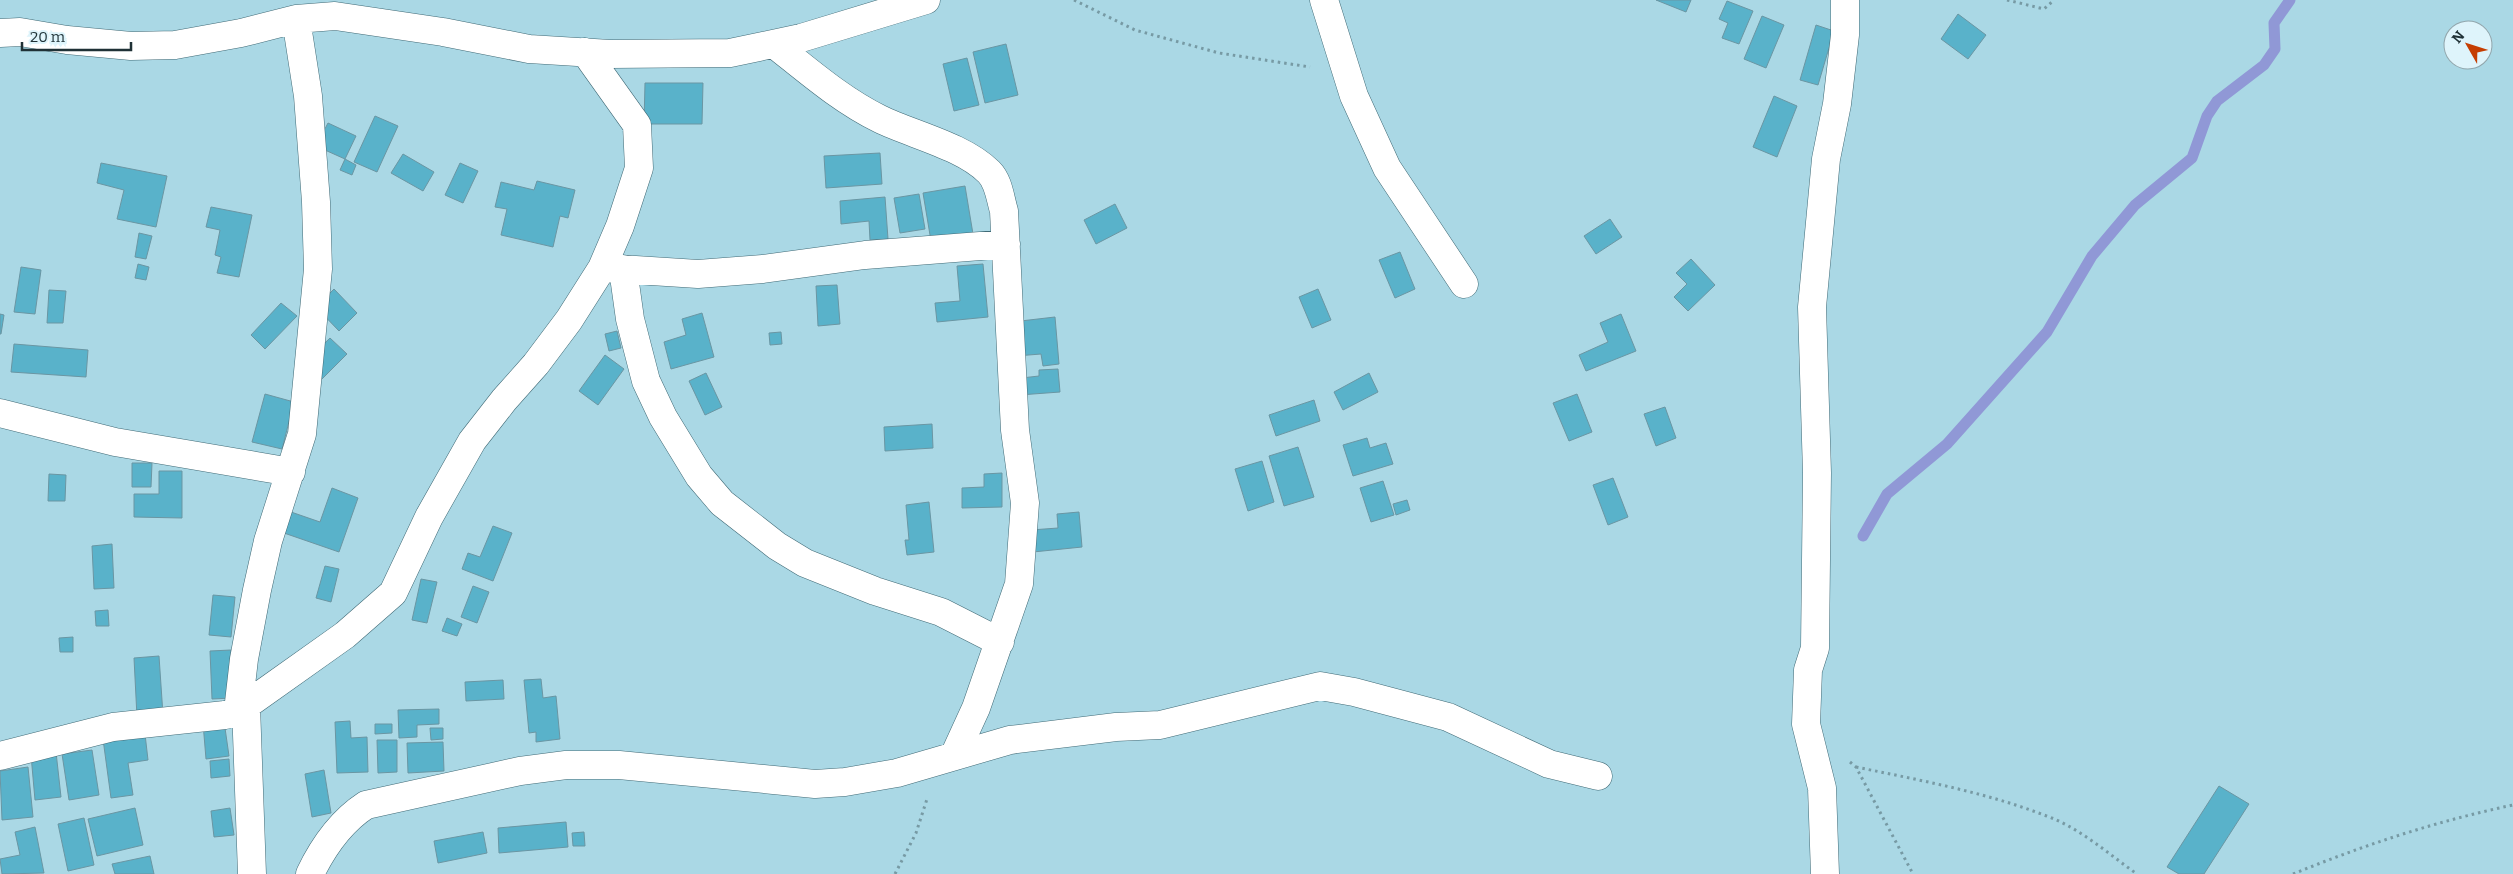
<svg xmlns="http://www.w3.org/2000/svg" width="2513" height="874" viewBox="0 0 2513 874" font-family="Bitter,serif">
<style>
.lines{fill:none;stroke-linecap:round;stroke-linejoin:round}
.stream{stroke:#9098d6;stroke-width:11}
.building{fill:#59b2ca;stroke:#6a96a3}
.street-casing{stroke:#406a76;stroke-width:29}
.path{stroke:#779aa4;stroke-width:3;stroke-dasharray:2.5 4;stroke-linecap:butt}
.street{stroke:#fff;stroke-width:28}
</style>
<rect width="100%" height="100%" fill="#aad8e5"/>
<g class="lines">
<path class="stream" d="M1863,536L1887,494L1947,444L2047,332L2092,256L2135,205L2192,158L2207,116L2217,101L2264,65L2275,49L2274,23L2290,0"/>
</g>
<path class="building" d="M1656,0H1691L1686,12Z
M1727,1L1753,11L1739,44L1722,38L1728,23L1719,19Z
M1958,14L1986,35L1968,59L1941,39Z
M1762,16L1784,25L1766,68L1744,59Z
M1816,25L1834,31L1818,85L1800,80Z
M1006,44L1018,95L985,103L973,52Z
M967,58L979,105L954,111L943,64Z
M645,83H703L702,124H644Z
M1774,96L1797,106L1777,157L1753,147Z
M375,116L398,126L377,172L354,162Z
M328,123L356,136L345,159L316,146Z
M880,153L882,184L826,188L824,156Z
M403,154L434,172L423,191L391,173Z
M345,159L356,165L352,175L340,170Z
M101,163L167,176L156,227L117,219L124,190L97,183Z
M460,163L478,171L463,203L445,195Z
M537,181L575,190L568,218L560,216L553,247L501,235L507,209L495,207L501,182L534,190Z
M965,186L973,234L931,241L923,193Z
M919,194L925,229L900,233L894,198Z
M885,197L888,239L870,240L869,221L841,224L840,201Z
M1115,204L1127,228L1096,244L1084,220Z
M211,207L252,215L239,277L217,273L221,257L215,255L220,230L206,227Z
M1610,219L1622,237L1596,254L1584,236Z
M139,233L152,236L146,259L135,257Z
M1400,252L1415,289L1395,298L1379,260Z
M1691,259L1715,285L1688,311L1674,297L1687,284L1676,273Z
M138,264L149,267L146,280L135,278Z
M983,264L988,317L937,322L935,303L960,301L957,266Z
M21,267L41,270L35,314L14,312Z
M837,285L840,324L818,326L816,286Z
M334,289L357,313L339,331L316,307Z
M1318,289L1331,320L1312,328L1299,297Z
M49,290L66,291L63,323H47Z
M281,303L297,316L265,349L251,335Z
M702,313L714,357L671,369L664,342L686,335L682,319Z
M0,314L4,315L1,334H0Z
M1621,314L1636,351L1586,371L1579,355L1608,342L1600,323Z
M1055,317L1059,364L1043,366L1041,354L1016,356L1012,322Z
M617,331L621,348L609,351L605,334Z
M781,332L782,344L770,345L769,333Z
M330,338L347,354L319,382L302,365Z
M14,344L88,350L86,377L11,372Z
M605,355L624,369L598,405L579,391Z
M1058,369L1060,392L1006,396L1004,380L1039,376V370Z
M706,373L722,407L705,415L689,381Z
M1369,373L1378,392L1343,410L1334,392Z
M265,394L294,402L282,449L252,442Z
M1577,394L1592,432L1569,441L1553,403Z
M1314,400L1320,421L1276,436L1269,415Z
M1665,407L1676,438L1656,446L1644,414Z
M932,424L933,448L885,451L884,427Z
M1367,438L1370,448L1386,443L1393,464L1353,476L1343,445Z
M1298,447L1314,497L1284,506L1269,456Z
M1262,461L1274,502L1248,511L1235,469Z
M132,463H152L151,487H132Z
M159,471H182V518L134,517V494H159Z
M1002,473V507L962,508V488L984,487V474Z
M49,474L66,475L65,501H48Z
M1613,478L1628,517L1608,525L1593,485Z
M1383,481L1394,515L1371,522L1360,488Z
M332,488L358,498L339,552L284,533L291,512L320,522Z
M1407,500L1410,510L1396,515L1393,504Z
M929,502L934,552L907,555L905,540H909L906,505Z
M1079,512L1082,547L1033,552L1031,530L1058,528L1057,514Z
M493,526L512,533L493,581L462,569L468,553L480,557Z
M112,544L114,588L94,589L92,546Z
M325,566L339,569L331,602L316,598Z
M421,579L437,582L427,623L412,620Z
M473,586L489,592L477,623L461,617Z
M213,595L235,597L231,637L209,635Z
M108,610L109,626H96L95,611Z
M447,618L462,624L457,636L442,631Z
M73,637V652H60L59,638Z
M231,650L232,698L212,699L210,651Z
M159,656L163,715L137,717L134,658Z
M541,679L543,698L556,696L560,739L536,742V732L529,733L524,680Z
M503,680L504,699L466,701L465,682Z
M439,709V724L417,725V737L399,738L398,710Z
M224,721L229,756L206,759L203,723Z
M350,721L351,738L367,737L368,772L337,773L335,722Z
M375,724H392V733L375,734Z
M430,728H443V739L431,740Z
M145,734L148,760L128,763L133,795L111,798L103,739Z
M377,740H397V772L378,773Z
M443,742L444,771L408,773L407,743Z
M92,750L99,795L69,800L62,754Z
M56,752L61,797L35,800L31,755Z
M229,759L230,776L211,778L210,761Z
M28,767L33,817L2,820L0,771Z
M324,770L331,813L312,817L305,774Z
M2219,786L2249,804L2204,874H2179L2167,867Z
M135,808L143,845L97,856L88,819Z
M230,808L234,835L214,837L211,811Z
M84,818L94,865L68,871L58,824Z
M566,822L568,847L499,853L498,828Z
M35,827L44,873L2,874L0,859L20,855L15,832Z
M483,832L487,853L438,863L434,841Z
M584,832L585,846H573L572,833Z
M150,856L154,874H115L112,864Z"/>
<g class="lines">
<g class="street-casing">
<path id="street" d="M1324,0L1354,96L1387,168L1464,284
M0,33L20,32L67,40L131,46L175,45L241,33L296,19L335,16L443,32L529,49L610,54L730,53L801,38L926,0
M774,44C807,70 841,100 880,119C913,135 963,146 989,172C999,182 1000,198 1004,211L1015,430L1025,503L1019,584L976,708L954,756
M604,268L698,274L763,269L865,255L1006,244
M623,269L630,319L646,381L663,417L699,476L722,503L777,546L805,563L875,591L941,612L1000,642
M0,413L115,442L291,472
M246,706L252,874
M238,711L244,659L257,590L268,541L302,434L318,269L316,202L308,96L296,19
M0,756L113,727L225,715L238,711L345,635L393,593L429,517L472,441L504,400L536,364L569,320L602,268L620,226L639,168L637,125L585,52
M310,874C323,847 340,822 366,805L520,771L566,765H619L815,784L845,782L897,773L1010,740L1116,727L1160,725L1320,686L1354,692L1448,717L1549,764L1598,776
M1825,874L1822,788L1806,724L1808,670L1815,648L1817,473L1812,307L1826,159L1837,104L1845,35V0"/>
</g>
<path class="path" d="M1074,0L1135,30L1219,53L1310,67
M2007,0L2044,9L2054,0
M1850,762L1856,767L1913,874
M1856,767C1919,780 1984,792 2044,815C2079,827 2107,853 2137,874
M895,874L916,833L927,799
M2293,874C2364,845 2437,821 2513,805"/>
<use href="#street" class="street"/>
</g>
<g transform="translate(2468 45) rotate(309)"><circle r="24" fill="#def4fb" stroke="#92a6ac"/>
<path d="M0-4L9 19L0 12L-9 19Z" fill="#c53e02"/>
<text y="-8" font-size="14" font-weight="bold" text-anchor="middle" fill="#1f3136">N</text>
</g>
<path d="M22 42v8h109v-8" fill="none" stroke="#1f3136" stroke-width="2.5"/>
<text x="30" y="42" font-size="15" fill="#1f3136" stroke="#def4fb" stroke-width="4" paint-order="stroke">20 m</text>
</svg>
